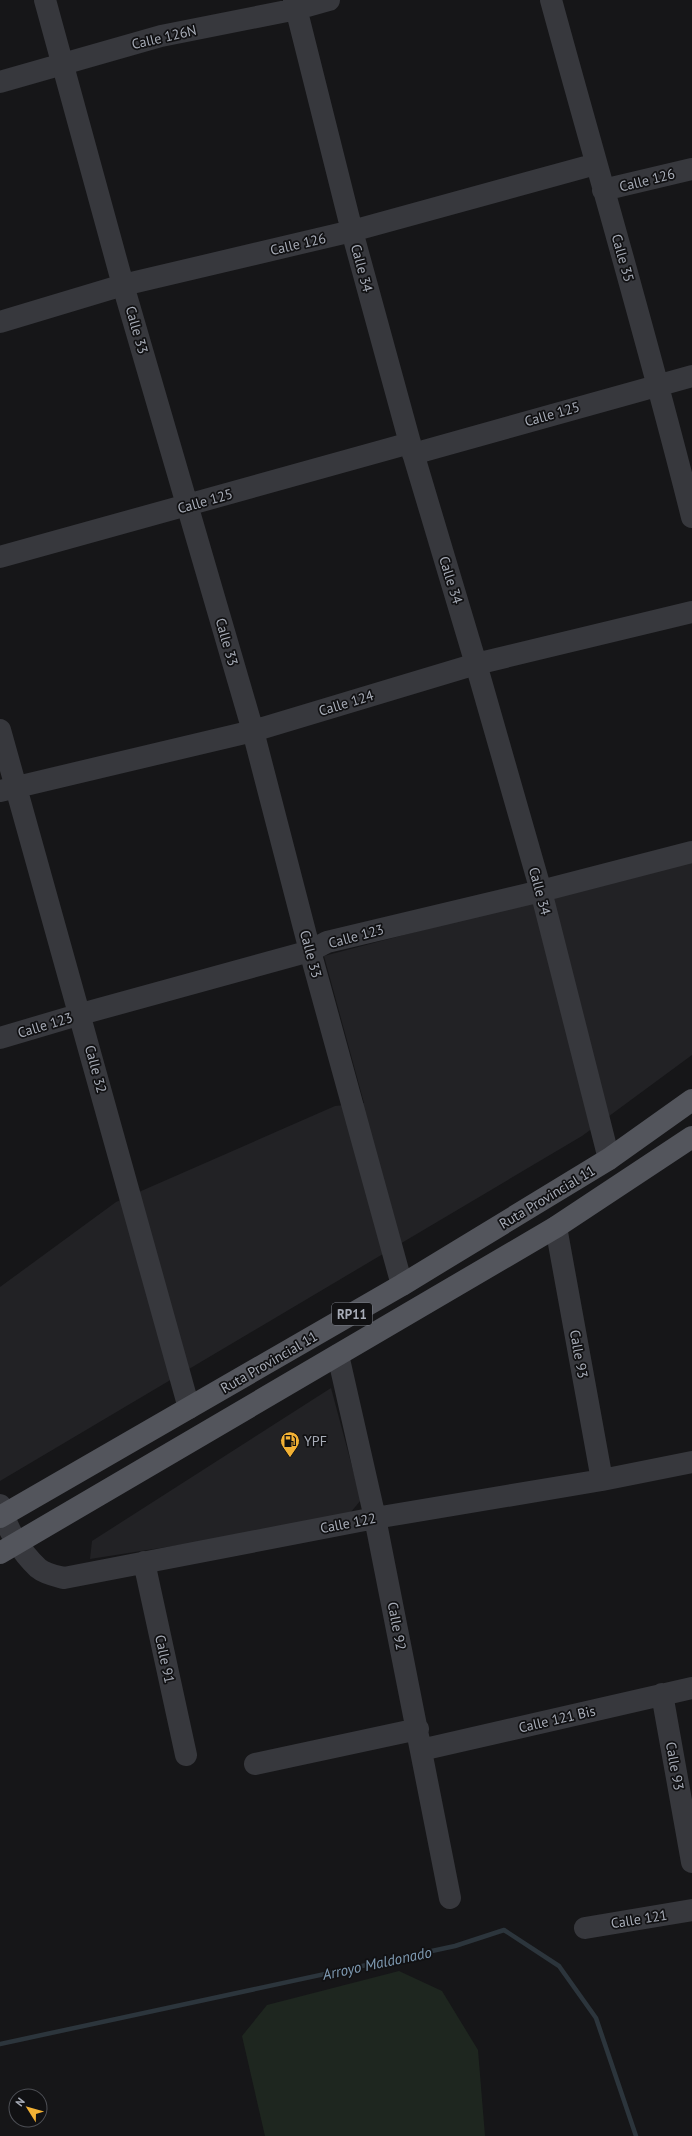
<svg xmlns="http://www.w3.org/2000/svg" width="692" height="2136" viewBox="0 0 692 2136" font-family="'PT Sans',sans-serif">
<style>
.built{fill:#222225}
.green{fill:#1e261f}
.lines{fill:none;stroke-linecap:round;stroke-linejoin:round}
.stream{stroke:#2c353c;stroke-width:4.5}
.minor{stroke:#37383d;stroke-width:22}
.major{stroke:#53555c;stroke-width:22}
.labels{text-anchor:middle;dominant-baseline:central;stroke-width:3.5;stroke-linejoin:round;paint-order:stroke}
.shield{fill:#111113;stroke:#7b7e86;stroke-width:1}
.shield-label{font-size:13px;font-weight:bold;fill:#a8adb8}
.street-label{font-size:14px;fill:#a8adb8;stroke:#111113}
.poi-label{font-size:14px;fill:#a8adb8;stroke:#111113;text-anchor:start}
.water-label{font-size:15px;font-style:italic;fill:#7f9bb3;stroke:#111113}
</style>
<rect width="100%" height="100%" fill="#161618"/>
<path class="built" d="M692,859V1055L582,1136L0,1481V1287L116,1202L335,1106L364,1103L324,956Z
M331,1388L361,1500L345,1519L90,1559L92,1541Z"/>
<path class="green" d="M399,1971L442,1991L478,2050L485,2136H265L242,2036L267,2005Z"/>
<g class="lines">
<path class="stream" d="M0,2044L455,1946L504,1930L559,1966L596,2018L636,2136"/>
<path class="minor" d="M45,0L123,285L253,731L310,951L402,1285
M294,0L352,231L410,443L476,664L541,891L609,1159
M551,0C598,172 649,344 692,517
M0,82L161,36L297,9L329,0
M603,190L692,169
M0,322L123,285L352,231L596,164
M413,454L692,376
M0,557L410,443
M0,730L189,1408
M0,791L253,731L476,664L692,612
M0,1038L81,1014L310,951L327,942L541,891L692,852
M556,1227L602,1480
M338,1355L375,1518L450,1898
M0,1505C6,1528 21,1552 38,1568C45,1574 56,1576 64,1578L375,1518L602,1480L692,1462
M144,1562L186,1755
M662,1694L692,1862
M421,1750L692,1688
M255,1764L418,1729
M585,1928L692,1910"/>
<path class="major" d="M0,1517L402,1285L609,1159L692,1100
M0,1553L556,1227L692,1137"/>
</g>
<defs>
<g id="fuel-pin" transform="scale(1)"><path d="M0 17L-7.5 6A9.5 9.5 0 1 1 7.5 6Z" fill="#f2b134" stroke="#111113"/><path d="M-5.5-6h7V0h2V4h1.3V-2.5L3-4.5l.8-.8L6-3V5H2.5V1h-1V6h-7ZM-4.2-4.7v3.2H.2V-4.7Z" fill="#111"/></g>
</defs>
<g fill-rule="evenodd">
<use href="#fuel-pin" x="290" y="1441"/>
</g>
<g class="labels">
<rect class="shield" x="332" y="1303" width="40" height="22" rx="3"/>
<g class="shield-label">
<text x="352" y="1314">RP11</text>
</g>
<g class="street-label">
<text transform="translate(164 37) rotate(-13)">Calle 126N</text>
<text transform="translate(647 180) rotate(-14)">Calle 126</text>
<text transform="translate(298 244) rotate(-13)">Calle 126</text>
<text transform="translate(623 258) rotate(74)">Calle 35</text>
<text transform="translate(362 268) rotate(75)">Calle 34</text>
<text transform="translate(137 330) rotate(74)">Calle 33</text>
<text transform="translate(552 414) rotate(-16)">Calle 125</text>
<text transform="translate(205 501) rotate(-16)">Calle 125</text>
<text transform="translate(451 580) rotate(73)">Calle 34</text>
<text transform="translate(227 642) rotate(74)">Calle 33</text>
<text transform="translate(346 703) rotate(-17)">Calle 124</text>
<text transform="translate(540 891) rotate(75)">Calle 34</text>
<text transform="translate(356 936) rotate(-15)">Calle 123</text>
<text transform="translate(311 954) rotate(75)">Calle 33</text>
<text transform="translate(45 1025) rotate(-17)">Calle 123</text>
<text transform="translate(96 1069) rotate(75)">Calle 32</text>
<text transform="translate(547 1197) rotate(-31)">Ruta Provincial 11</text>
<text transform="translate(579 1354) rotate(80)">Calle 93</text>
<text transform="translate(269 1362) rotate(-30)">Ruta Provincial 11</text>
<text transform="translate(348 1523) rotate(-11)">Calle 122</text>
<text transform="translate(397 1626) rotate(79)">Calle 92</text>
<text transform="translate(165 1659) rotate(78)">Calle 91</text>
<text transform="translate(557 1719) rotate(-13)">Calle 121 Bis</text>
<text transform="translate(675 1766) rotate(80)">Calle 93</text>
<text transform="translate(639 1919) rotate(-9)">Calle 121</text>
</g>
<g class="poi-label">
<text x="304" y="1441">YPF</text>
</g>
<g class="water-label">
<text transform="translate(377 1963) rotate(-12)">Arroyo Maldonado</text>
</g>
</g>
<g transform="translate(28 2108) rotate(307)"><circle r="19" fill="#111113" stroke="#4d4f55"/>
<path d="M0-3L7 15L0 10L-7 15Z" fill="#f2b134"/>
<text y="-6" font-size="11" font-weight="bold" text-anchor="middle" fill="#a8adb8">N</text>
</g>
</svg>
